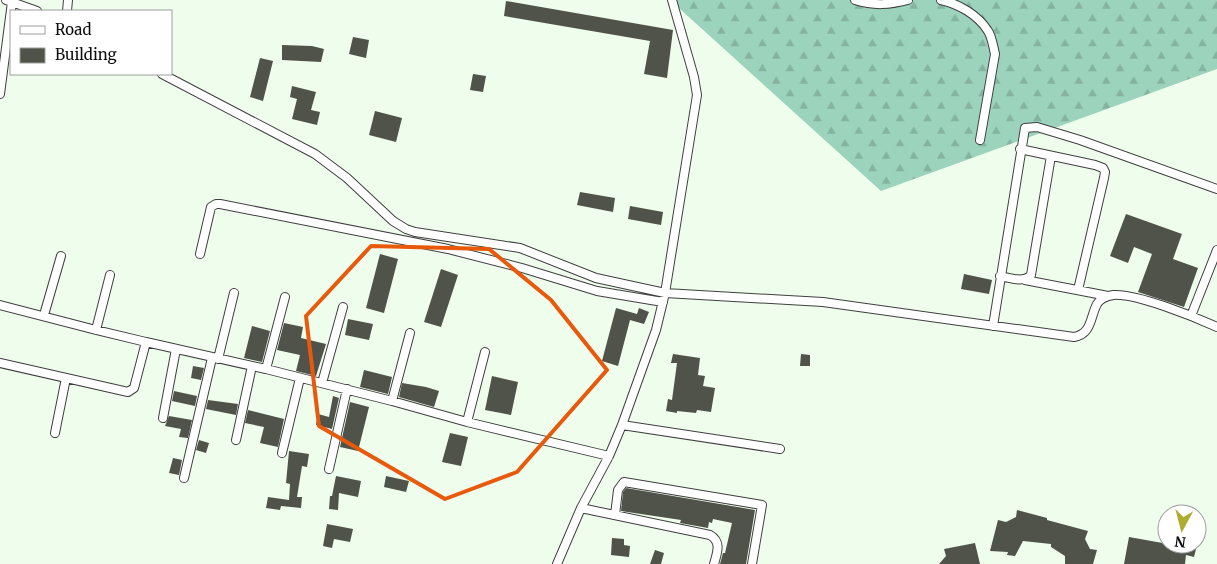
<svg xmlns="http://www.w3.org/2000/svg" width="1217" height="564" viewBox="0 0 1217 564" font-family="Merriweather,serif">
<style>
.forest{fill:url(#forest-firs)}
.building{fill:#4f5349}
.lines{fill:none;stroke-linecap:round;stroke-linejoin:round}
.street-casing{stroke:#3f3f3f;stroke-width:10}
.street{stroke:#fff;stroke-width:8}
.marked{fill:none;stroke:#e8590c;stroke-width:4;stroke-linejoin:round}
</style>
<defs>
<pattern id="forest-firs" width="22" height="20" patternUnits="userSpaceOnUse" patternTransform="scale(1.25)"><rect width="22" height="20" fill="#9bd3bc"/><path d="M5 1l3.5 6h-7zM16 11l3.5 6h-7z" fill="#84b4a0"/></pattern>
</defs>
<rect width="100%" height="100%" fill="#effded"/>
<path class="forest" d="M670,0H1217V69L881,191Z"/>
<path class="building" d="M506,1L673,30L667,78L644,74L650,41L504,16Z
M353,37L369,40L366,58L349,54Z
M282,45L312,46L324,49L321,62L282,60Z
M260,58L273,61L263,101L250,97Z
M473,74L486,76L483,92L470,90Z
M292,86L316,92L311,110L320,112L317,125L292,119L297,99L290,97Z
M375,111L402,118L396,142L369,135Z
M580,192L615,198L613,212L577,205Z
M630,206L663,212L661,225L628,219Z
M1126,214L1182,234L1173,259L1198,268L1184,307L1138,292L1152,254L1134,247L1128,263L1110,256Z
M380,254L398,259L384,313L366,308Z
M441,269L458,275L441,327L424,322Z
M964,274L992,280L989,294L961,289Z
M616,308L637,314L639,308L649,312L644,324L630,320L618,366L602,361Z
M348,319L373,324L369,340L345,335Z
M284,323L303,327L301,338L326,344L316,376L296,371L300,355L277,350Z
M252,326L270,331L262,362L244,358Z
M673,354L700,358L698,375L705,376L703,386L715,388L711,412L697,410L696,413L677,411V413L666,411L668,399L672,400L677,363H671Z
M801,354L810,355V366H800Z
M193,366L204,368L201,380L191,378Z
M364,370L392,377L388,394L360,387Z
M492,376L518,382L511,415L485,410Z
M402,383L426,387L439,391L434,407L399,397Z
M174,391L197,396L195,406L172,401Z
M333,396L339,398L332,429L316,425L318,414L329,417Z
M208,400L238,404L236,415L206,409Z
M350,402L369,407L358,451L340,447Z
M248,410L284,419L278,447L260,443L264,427L245,423Z
M169,416L192,420L188,438L179,437L181,429L165,426Z
M450,433L468,437L461,466L442,462Z
M199,440L209,443L206,453L196,450Z
M289,451L309,454L307,467L302,466L297,497H302L301,508L281,506L280,510L266,508L268,497L289,500L290,484L286,483Z
M173,458L182,460L179,475L169,473Z
M336,476L361,481L358,497L339,493L338,510L329,509L330,496H332Z
M386,476L409,481L406,492L384,487Z
M626,488L755,510L746,564H720L723,553H725L732,523L713,519L712,523L709,522L708,528L680,523L681,520L621,511L623,492Z
M1017,510L1047,518V520L1088,531L1085,539L1090,549L1097,550L1093,564H1065V556L1051,547V544L1023,541L1015,556L1007,555L1008,552L990,551L998,520L1006,522L1016,517Z
M327,524L353,529L350,542L334,539L332,548L323,546Z
M1129,537L1196,549L1194,557L1186,555L1185,564H1124Z
M612,538L624,539V545L630,546L629,557L611,555Z
M975,543L980,564H939L946,556L944,549Z
M655,550L664,553L661,564H650Z"/>
<g class="lines">
<g class="street-casing">
<path id="street" d="M6,0L37,11
M855,0C874,6 889,5 908,0
M941,0C959,4 978,15 988,31C992,37 993,46 995,54L980,140
M67,11L68,0
M162,74L315,154L347,178L393,221L406,229L415,232L520,248L596,278L665,293L823,302L1074,337C1092,334 1090,317 1097,304C1100,299 1107,296 1113,295C1136,293 1195,317 1217,327
M0,94L12,2
M1020,149L1095,165L1103,168L1105,172L1104,178L1078,290
M200,254L211,207L216,204H220L448,249L522,268L597,291L663,302
M1000,276C1011,278 1023,283 1031,275L1051,156
M1025,280L1108,296
M0,305L96,330L146,342
M44,315L61,256
M1191,316L1217,250
M993,326L1025,128L1037,127L1080,140L1217,189
M96,330L110,275
M218,359L234,293
M0,363L128,392L134,388L146,342L266,369L392,401L467,422L609,456
M266,369L285,297
M322,383L343,307
M392,401L410,333
M163,418L176,349
M467,422L485,352
M622,425L780,449
M55,433L66,378
M236,440L252,366
M282,453L300,378
M329,469L347,389
M184,478L212,358
M581,508L710,535C722,542 717,553 714,564
M615,515L618,490L624,482L762,505L752,564
M557,564L581,508L609,456L622,425L656,330L665,293L697,95L694,77L672,0"/>
</g>
<use href="#street" class="street"/>
</g>
<path class="marked" d="M371,246L489,249L551,300L607,370L517,472L445,499L319,426L306,316Z"/>
<rect x="10" y="10" width="162" height="65" fill="#ffffff" stroke="#9e9e9e"/>
<rect x="20" y="26" width="25" height="8" fill="#ffffff" stroke="#9e9e9e"/>
<text x="55" y="35" font-size="15" fill="#0c0c0c">Road</text>
<rect x="20" y="48" width="25" height="15" fill="#4f5349" stroke="#9e9e9e"/>
<text x="55" y="60" font-size="15" fill="#0c0c0c">Building</text>
<g transform="translate(1182 529) rotate(187)"><circle r="24" fill="#ffffff" stroke="#9e9e9e"/>
<path d="M0-4L9 19L0 12L-9 19Z" fill="#aead32"/>
<text y="-8" font-size="14" font-weight="bold" text-anchor="middle" fill="#0c0c0c">N</text>
</g>
</svg>
